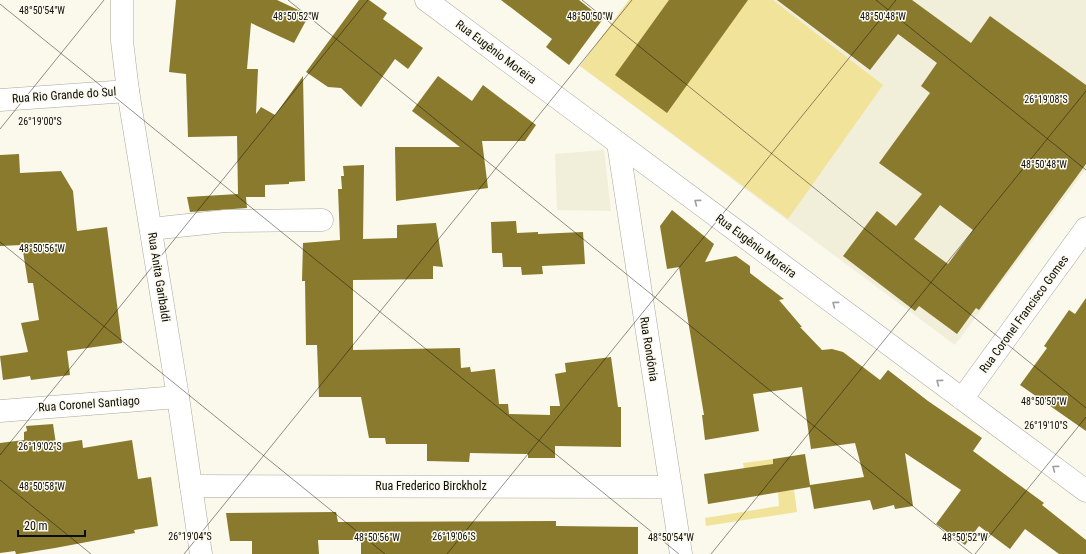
<svg xmlns="http://www.w3.org/2000/svg" width="1086" height="554" viewBox="0 0 1086 554" font-family="'Roboto Condensed',sans-serif">
<style>
.built{fill:#f1eeda}
.green{fill:#f2e39a}
.building{fill:#897a2e;fill-rule:evenodd}
.lines{fill:none;stroke-linecap:round;stroke-linejoin:round}
.minor-casing{stroke:#aaa79c;stroke-width:23}
.tertiary-casing{stroke:#aaa79c;stroke-width:23}
.secondary-casing{stroke:#aaa79c;stroke-width:23}
.primary-casing{stroke:#aaa79c;stroke-width:23}
.minor{stroke:#fff;stroke-width:22}
.tertiary{stroke:#fff;stroke-width:22}
.secondary{stroke:#fff;stroke-width:22}
.primary{stroke:#fff;stroke-width:22}
.oneway{stroke:#9e9e9c}
.ticks{fill:none;stroke:#0c0c08;stroke-width:1;stroke-opacity:0.45}
.labels{text-anchor:middle;dominant-baseline:central;stroke-width:3;stroke-linejoin:round;paint-order:stroke}
.street-label{font-size:12px;fill:#0c0c08;stroke:#fbf8ec}
.ticks-label{font-size:10px;text-anchor:middle;fill:#0c0c08;stroke:#fbf8ec;stroke-width:3;stroke-linejoin:round;paint-order:stroke}
</style>
<rect width="100%" height="100%" fill="#fbf8ec"/>
<path class="built" d="M629,0H1086V169L955,345L580,66Z
M604,150L611,211L557,210L555,154Z"/>
<path class="green" d="M629,0H773L883,85L788,219L580,66Z
M773,459L776,481L747,485L743,463Z
M794,490L797,512L706,526L705,518L779,506L778,492Z"/>
<path class="building" d="M176,0H277L309,15L294,43L251,23L247,69H258L256,114L261,107L275,115L303,76L305,181L289,182V184L265,185V197H246L247,208L190,212L187,197L238,194L237,136L188,137L186,74L169,72Z
M359,0H369L387,13L383,19L423,48L408,69L395,59L361,107L341,88L328,87L306,72Z
M501,0H579L603,19L569,65L546,47L552,39Z
M669,0H748L667,113L615,75Z
M777,0H912L971,43L990,16L1086,85V164L979,310L976,308L957,334L919,306L915,311L843,256L877,211L896,226L922,194L879,163L930,93L921,86L937,63L898,34L870,70ZM940,205L973,230L948,264L914,239Z
M438,76L472,101L483,85L536,125L525,141H482L488,188L396,201L395,147H460L412,111Z
M19,154L20,173L61,171L73,191L77,231L107,227L122,343L67,351L70,375L31,380L30,376L3,380L0,356L28,352L21,323L39,320L33,283H28L22,245L0,246V155Z
M364,165L363,239L397,238V225L436,223L443,267L433,266V279L353,280V350L460,348L461,368L470,367L471,372L495,369L499,404H508L509,414L550,415V406H560L555,374L566,372L565,363L611,357L618,407H621V447L555,446V458H528V454L470,453L469,462L427,461V444H386L385,438H369L361,397H319L317,345H306L305,281H302L303,243L340,240L338,189H342L341,176H344L343,166Z
M672,210L714,244L705,262L736,256L750,266V273L784,299L779,300L802,327H800L822,350L832,349L843,352L880,380L888,370L928,401L982,438L973,451L1044,503L1042,505L1086,540V554H1059L1025,529L1010,549L979,526L965,545L936,524L961,490L905,453L913,506L895,509L894,505L873,510L870,500L814,509L810,487L708,504L704,474L773,464V459L805,454L810,485L864,477L855,443L811,449L802,387L753,394L759,431L705,440L702,415H704L679,267L667,269L660,226Z
M516,221L517,233L538,232V234L583,232L585,264L542,266L543,274L522,275L521,267H503L502,253H492L491,222Z
M1086,298V431L1020,385L1047,348L1044,346L1069,310L1075,314Z
M53,424L56,444L82,440L83,448L132,440L138,479L151,477L158,526L134,530L135,533L55,548L18,554H16L15,551L0,553V443L24,440V432L27,431L26,426Z
M336,512L338,522L556,521V526L638,527V554H361V540H318L319,554H252V541H230L226,513Z"/>
<g class="lines">
<g class="minor-casing">
<path id="minor" d="M618,143L681,554
M151,229L225,221L322,220
M191,486L671,487"/>
</g>
<g class="tertiary-casing">
<path id="tertiary" d="M426,0L1086,491
M962,399L1086,228"/>
</g>
<g class="secondary-casing">
<path id="secondary" d="M0,100L128,91
M0,411L178,397"/>
</g>
<g class="primary-casing">
<path id="primary" d="M122,0V41L128,91L178,397L201,554"/>
</g>
<use href="#minor" class="minor"/>
<use href="#tertiary" class="tertiary"/>
<use href="#secondary" class="secondary"/>
<use href="#primary" class="primary"/>
</g>
<defs><path id="oneway-chevron" d="M-2-3.5L2.5 0L-2 3.5" fill="none" stroke-width="1.6" stroke-linecap="round" stroke-linejoin="round"/></defs>
<g class="oneway">
<use href="#oneway-chevron" transform="translate(697 202) rotate(-143)"/>
<use href="#oneway-chevron" transform="translate(835 304) rotate(-143)"/>
<use href="#oneway-chevron" transform="translate(939 382) rotate(-143)"/>
<use href="#oneway-chevron" transform="translate(1055 468) rotate(-143)"/>
</g>
<path class="ticks" d="M288,0L972,554M582,0L1086,408M876,0L1086,170M0,4L679,554M0,129L104,0M0,242L385,554M0,455L368,0M0,480L91,554M184,554L632,0M447,554L896,0M711,554L1086,91M975,554L1086,417"/>
<g class="labels">
<g class="street-label">
<text transform="translate(496 52) rotate(37)">Rua Eugênio Moreira</text>
<text transform="translate(64 95) rotate(-4)">Rua Rio Grande do Sul</text>
<text transform="translate(756 246) rotate(37)">Rua Eugênio Moreira</text>
<text transform="translate(159 277) rotate(81)">Rua Anita Garibaldi</text>
<text transform="translate(1024 314) rotate(-54)">Rua Coronel Francisco Gomes</text>
<text transform="translate(649 349) rotate(81)">Rua Rondônia</text>
<text transform="translate(89 404) rotate(-4)">Rua Coronel Santiago</text>
<text x="431" y="486">Rua Frederico Birckholz</text>
</g>
</g>
<g class="ticks-label">
<text x="42" y="14">48°50'54"W</text>
<text x="296" y="20">48°50'52"W</text>
<text x="590" y="20">48°50'50"W</text>
<text x="883" y="20">48°50'48"W</text>
<text x="1046" y="103">26°19'08"S</text>
<text x="40" y="125">26°19'00"S</text>
<text x="1044" y="168">48°50'48"W</text>
<text x="42" y="252">48°50'56"W</text>
<text x="1044" y="405">48°50'50"W</text>
<text x="1046" y="429">26°19'10"S</text>
<text x="40" y="450">26°19'02"S</text>
<text x="42" y="490">48°50'58"W</text>
<text x="190" y="540">26°19'04"S</text>
<text x="454" y="540">26°19'06"S</text>
<text x="377" y="541">48°50'56"W</text>
<text x="671" y="541">48°50'54"W</text>
<text x="965" y="541">48°50'52"W</text>
</g>
<path d="M18 530v6h67v-6" fill="none" stroke="#0c0c08" stroke-width="2"/>
<text x="24" y="530" font-size="12" fill="#0c0c08" stroke="#fbf8ec" stroke-width="3" paint-order="stroke">20 m</text>
</svg>
